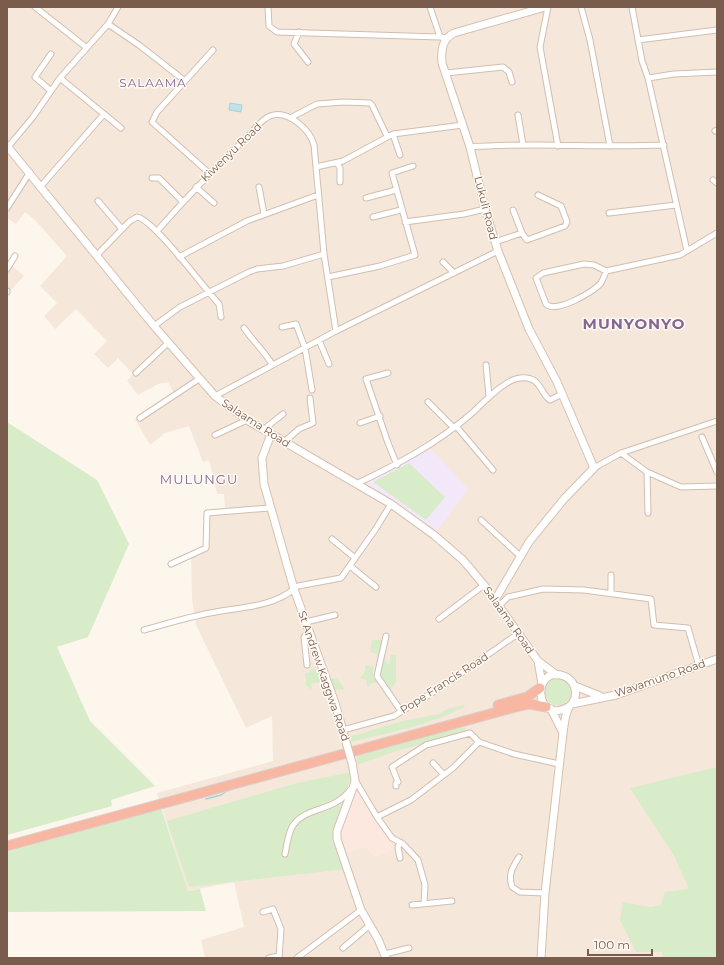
<svg xmlns="http://www.w3.org/2000/svg" width="724" height="965" viewBox="0 0 724 965" font-family="Montserrat,sans-serif">
<style>
.residential{fill:#f5e8da}
.commercial{fill:#fde8e0}
.education{fill:#f3e8fa}
.green{fill:#d8ecc9}
.water{fill:#bfe3e8;stroke:#a5d3da}
.lines{fill:none;stroke-linecap:round;stroke-linejoin:round}
.stream{stroke:#a5d3da;stroke-width:1.5}
.street-casing{stroke:#d1beb0;stroke-width:7}
.secondary-casing{stroke:#d6c0b0;stroke-width:9}
.highway-casing{stroke:#dad1cd;stroke-width:11}
.street{stroke:#fff;stroke-width:5}
.secondary{stroke:#fff;stroke-width:7}
.highway{stroke:#f7b7a3;stroke-width:9}
.secondary-bridge-casing{stroke:#d6c0b0;stroke-width:9;stroke-linecap:butt}
.secondary-bridge{stroke:#fff;stroke-width:7}
.labels{text-anchor:middle;dominant-baseline:central;stroke-width:3;stroke-linejoin:round;paint-order:stroke}
.street-label{font-size:11px;fill:#7a5c4d;stroke:#fffaf3}
.neighbourhood-label{font-size:12px;letter-spacing:1px;fill:#846695;stroke:#fffaf3}
.quarter-label{font-size:13px;letter-spacing:1px;fill:#846695;stroke:#fffaf3}
.district-label{font-size:15px;font-weight:bold;letter-spacing:1px;fill:#846695;stroke:#fffaf3}
</style>
<rect width="100%" height="100%" fill="#fdf6ec"/>
<path class="residential" d="M7,7H717V958H205L201,940L244,927L234,882L188,891L157,793L273,761L272,716L246,728L196,625L192,599L191,553L205,548L206,511L225,510L224,494H217L209,460L203,462L189,426L165,433L150,445L135,419L175,395L168,382L158,384L138,395L127,381L133,374L118,358L108,368L94,354L107,341L76,309L55,329L44,316L57,303L40,286L67,256L35,220L25,212L16,224L7,218Z
M7,261L24,276L7,294Z"/>
<path class="commercial" d="M356,788H358L375,818L395,848L376,857L365,847L344,854L339,844V831Z"/>
<path class="education" d="M431,449L468,489L436,532L365,482Z"/>
<path class="green" d="M7,422L97,480L129,544L88,637L57,647L90,721L155,786L111,800L112,806L7,835Z
M409,463L445,497L426,520L373,482Z
M372,640H383L379,655L370,652Z
M391,654L396,655V682L390,690L377,676L380,659H384L389,665Z
M366,665L373,667V678L379,683H372L368,687L366,682L367,680L359,678L364,674Z
M312,668L321,673L324,681L311,684L312,688L310,689L306,685V679L305,673H308Z
M333,678L337,679L345,689L335,690L330,680Z
M545 692a13 13 0 1 1 26 0a13 13 0 1 1-26 0Z
M464,705L465,707C429,725 389,733 350,742L349,737L402,721L439,714L447,709Z
M465,728L466,732L393,752L357,765V756L454,729Z
M717,767V958H663L662,952H636L620,920L623,902L651,907L661,905L665,892L689,889L674,856L630,788Z
M352,772L332,841L346,869L189,887L167,821L297,783Z
M161,808L188,891L200,889L206,911L7,912V852Z"/>
<path class="water" d="M230,103L242,105L241,112L229,110Z"/>
<g class="lines">
<path class="stream" d="M206,799L221,795L228,790"/>
<g class="street-casing">
<path id="street" d="M35,7L87,48
M268,7L269,26L277,32L440,37L446,38
M430,7L440,37
M548,7L540,47L558,146
M581,7L590,40L610,146
M632,7L642,61L648,78
M108,24L139,45L185,81L213,50
M299,32L294,44L308,62
M638,40L717,30
M51,54L35,77L51,91
M446,73L503,67L509,72L512,82
M60,78L121,128
M185,81L157,112L152,122L209,173
M518,115L523,145
M290,118L317,104L344,102L370,103L372,105L387,136
M715,131L717,130
M393,134L400,155
M8,147L33,117L60,78L108,24L118,7
M470,147C535,142 599,148 664,145
M337,163L340,168V182
M316,167L343,161L393,134L463,125
M152,178H159L183,202
M713,180L717,183
M41,186L104,114
M196,187L214,203
M259,187L264,214
M366,198L396,190
M98,201L122,229
M7,208L30,172
M513,210L522,233
M609,213L676,205
M373,217L401,210
M405,222L464,214L485,209
M157,231C186,198 216,167 248,136C254,130 262,119 270,116C288,109 310,130 314,145L324,254L336,331
M495,242L522,233L527,240L565,226L567,222L561,206L538,195
M687,251L648,78L674,74L717,72
M96,256L130,221L137,217C153,219 205,289 219,304L221,317
M179,257L247,221L318,195
M443,262L454,273
M7,269L15,256
M606,271C605,275 603,279 601,283C594,292 555,314 546,304L536,278L543,273L584,264L594,265L606,271L680,255L717,233
M328,277L380,266L415,255L392,173L413,166
M7,291V292
M154,326L180,307L249,272L257,269L283,266L324,254
M282,327L296,324L305,348L312,390
M244,328C253,341 264,351 272,364
M319,340L329,364
M486,365L489,396
M136,373L168,343
M388,373L366,379L388,443L397,465
M215,396L336,331L498,251
M428,402L454,428
M140,418L199,379
M360,423L380,416
M456,426L493,470
M263,430L283,414
M215,435L247,420
M702,437L717,472
M284,442L299,429L313,423L310,398
M621,453L647,472L681,487L717,486
M594,468L621,453L717,421
M647,472L648,513
M356,484C398,464 436,444 471,414C482,404 505,379 520,378C542,376 539,393 550,400L562,394
M481,520L520,556
M332,539L355,558
M171,564L206,548L207,513L270,508
M350,566L376,587
M293,587L341,578L375,530L391,504
M611,593V575
M499,606L508,597L543,589L584,590L651,599L654,625L688,628L699,666
M439,619L484,585
M306,622L335,615
M144,630C166,624 188,617 210,613C238,607 271,608 294,589
M386,636L377,676L401,711
M307,665L304,637L309,631
M343,730L394,716L440,688L519,633
M433,763L444,775
M355,780L377,817L411,800L453,768L479,742
M396,786V783L398,782L392,767L426,745L470,733L479,742L514,754L559,764
M377,817L392,838L403,844L418,860L425,885L424,903
M400,842L398,847L400,858
M285,854C287,845 288,831 294,824C308,806 334,812 350,790
M519,857C512,868 508,874 512,887L520,892L545,893
M412,905L452,901
M263,912L273,909L281,929L279,958
M343,948L370,925
M385,954L409,948
M269,958L279,956
M297,958L361,910"/>
</g>
<g class="secondary-casing">
<path id="secondary" d="M7,146L154,326L215,396L247,420L391,504L434,535L463,560L484,585L538,661L542,684
M271,434L262,458L264,484L294,589L335,703L344,735
M495,600L529,542L564,499L594,468L557,382L529,329L498,251L485,209L470,147L442,63C441,50 442,39 454,33L545,7
M538,661L557,675
M575,686L600,696
M572,704L616,695L717,659
M551,709L563,733
M352,763L355,780L354,785L337,831V839L361,910L378,939L386,958
M541,958L545,893L563,733C564,725 565,716 568,709C569,706 572,704 573,702C579,692 574,680 564,676C531,664 534,726 568,707"/>
</g>
<g class="highway-casing">
<path id="highway" d="M498,705L527,697L540,688
M7,846L512,708L529,704L546,707"/>
</g>
<use href="#street" class="street"/>
<use href="#secondary" class="secondary"/>
<use href="#highway" class="highway"/>
<g class="secondary-bridge-casing">
<path id="secondary-bridge" d="M344,735L352,763"/>
</g>
<use href="#secondary-bridge" class="secondary-bridge"/>
</g>
<g class="labels">
<g class="street-label">
<text transform="translate(231 152) rotate(-44)">Kiwenyu Road</text>
<text transform="translate(486 208) rotate(76)">Lukuli Road</text>
<text transform="translate(256 423) rotate(33)">Salaama Road</text>
<text transform="translate(509 620) rotate(55)">Salaama Road</text>
<text transform="translate(324 676) rotate(71)">St Andrew Kaggwa Road</text>
<text transform="translate(660 678) rotate(-19)">Wavamuno Road</text>
<text transform="translate(444 683) rotate(-33)">Pope Francis Road</text>
</g>
<g class="neighbourhood-label">
<text x="153" y="82">SALAAMA</text>
</g>
<g class="quarter-label">
<text x="199" y="479">MULUNGU</text>
</g>
<g class="district-label">
<text x="634" y="323">MUNYONYO</text>
</g>
</g>
<rect width="724" height="965" fill="none" stroke="#7a5c4d" stroke-width="16"/>
<path d="M588 949v6h64v-6" fill="none" stroke="#7a5c4d" stroke-width="2"/>
<text x="594" y="949" font-size="12" fill="#7a5c4d" stroke="#fffaf3" stroke-width="3" paint-order="stroke">100 m</text>
</svg>
